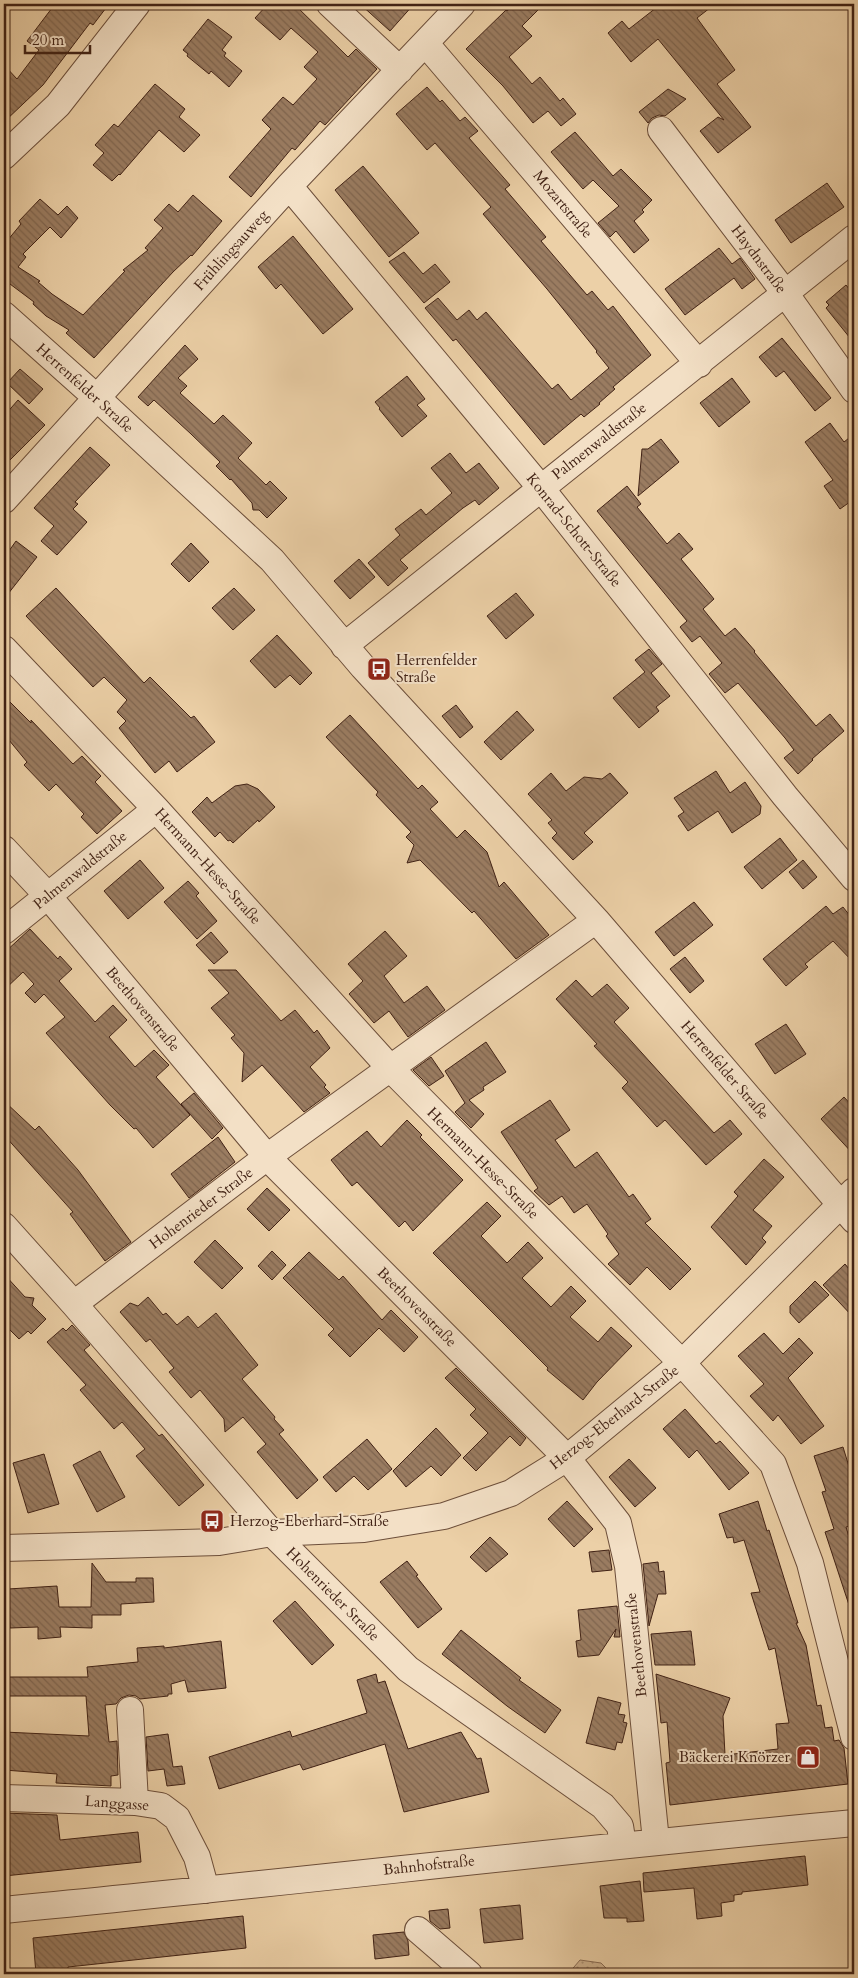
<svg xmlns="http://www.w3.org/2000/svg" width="858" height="1978" viewBox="0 0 858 1978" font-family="Cardo,serif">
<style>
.grass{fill:url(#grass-dots);stroke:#886a52}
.building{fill:url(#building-back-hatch);stroke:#412215}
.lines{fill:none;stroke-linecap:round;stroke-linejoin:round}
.minor-casing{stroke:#6c4e3a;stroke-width:28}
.minor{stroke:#f3e0c6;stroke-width:26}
.labels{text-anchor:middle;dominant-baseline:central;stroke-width:4;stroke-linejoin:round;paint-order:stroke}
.street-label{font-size:15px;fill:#412215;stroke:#f3e0c6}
.poi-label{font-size:15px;fill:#412215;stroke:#f3e0c6;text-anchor:start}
</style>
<defs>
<pattern id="grass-dots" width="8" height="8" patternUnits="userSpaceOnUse" patternTransform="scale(1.25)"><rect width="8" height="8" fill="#cfb28e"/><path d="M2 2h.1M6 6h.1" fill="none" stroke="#aa9073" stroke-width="1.8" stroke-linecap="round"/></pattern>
<pattern id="building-back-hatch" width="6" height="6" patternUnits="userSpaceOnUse" patternTransform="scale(1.25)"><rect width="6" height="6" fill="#9a7c61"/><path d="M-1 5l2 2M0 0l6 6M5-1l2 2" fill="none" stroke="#7f654f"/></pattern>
</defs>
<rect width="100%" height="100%" fill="#ecd0a7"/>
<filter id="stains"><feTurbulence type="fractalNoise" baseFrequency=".004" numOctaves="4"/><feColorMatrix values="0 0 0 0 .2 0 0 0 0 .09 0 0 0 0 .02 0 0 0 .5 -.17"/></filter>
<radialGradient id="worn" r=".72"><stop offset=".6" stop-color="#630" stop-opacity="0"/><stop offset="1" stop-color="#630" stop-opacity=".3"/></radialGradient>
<path class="grass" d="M580,1960L601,1963L607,1969L596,1974H568Z"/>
<path class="building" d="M55,4H109L93,25L90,23L43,85L4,122V65L17,79L39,50L27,41Z
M268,4H294L348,57L356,49L377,69L325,125L320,121L295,150L292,148L251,197L229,177L271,129L262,120L283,97L293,105L317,79L304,67L318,52L291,28L280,40L255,18Z
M360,4H414L390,31Z
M515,4H544L522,26L532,36L509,57L532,84L540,77L560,101L563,98L576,114L561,126L548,111L533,123L503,86L466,49L506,10L507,11Z
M661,4H715L697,18L735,70L717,84L751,127L718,153L700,131L718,117L724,120L658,39L631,62L608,33L622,21L629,29Z
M208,19L232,37L222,50L226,53L224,56L242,71L229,87L211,71L209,74L187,56L188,54L183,50Z
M155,84L185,109L179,117L200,135L184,152L159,130L120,175L119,174L112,181L93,165L104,153L95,145L114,124L118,127Z
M427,87L440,102L442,100L460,121L465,117L478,131L469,138L510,185L505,189L546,237L541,241L587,295L592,291L608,310L613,306L651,355L613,387L615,389L599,403L600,404L584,417L581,414L544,445L456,339L453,341L425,308L438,298L457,320L469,310L477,320L486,312L552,389L558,384L571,400L609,368L596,352L597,351L547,289L483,214L491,207L435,143L427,150L396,114Z
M668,89L686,99L665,116L659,115L652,118L648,123L639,112Z
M575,132L613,176L621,169L652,200L642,210L644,212L634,221L649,240L634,253L616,231L610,237L598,223L619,206L593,180L583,189L551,152Z
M363,166L419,233L389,257L335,190Z
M827,183L844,207L791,243L775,220Z
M193,195L222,221L192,256L191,255L173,272L94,358L66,333L69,330L46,316L33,304L34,302L6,281L4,284V238L7,241L21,224L19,221L40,199L58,215L67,206L78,218L61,238L50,227L23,254L26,257L18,267L40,281L38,282L52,294L83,315L125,271L123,270L148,250L145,248L163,228L154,220L169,204L178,212Z
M293,236L353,309L323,334L281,284L276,289L258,267Z
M719,248L732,264L740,258L755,279L742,289L734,278L685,315L665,289Z
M404,252L423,274L435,264L450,282L424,303L389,262Z
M846,285L854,295V343L826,308L829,305L826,302Z
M782,338L831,398L815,411L784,371L776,377L759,357Z
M185,345L198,359L178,378L187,386L180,393L214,424L223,415L252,443L238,458L266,485L270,481L287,498L267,518L259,510H253L252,503L231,479L230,480L216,466L220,462L191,434L154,400L148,406L138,397Z
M20,369L43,389L29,404L7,383Z
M407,376L425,399L417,405L427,416L402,437L379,409L380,408L375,402Z
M732,378L750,402L719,427L700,403Z
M18,400L45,425L4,466V416Z
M830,423L844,442L854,434V499L840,509L824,486L833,480L805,442Z
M661,439L679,462L638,496L642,449H648Z
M90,447L110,465L75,502L78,504L73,509L87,522L57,555L41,541L54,526L34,508Z
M450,453L466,473L479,463L499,488L479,505L475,500L463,508L400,560L408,568L388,586L368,563L400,535L395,529L421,509L426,515L452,493L431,468Z
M627,486L641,504L637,507L667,544L679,533L693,549L681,559L714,599L703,609L725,636L735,628L755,651L754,652L816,726L830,714L844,731L812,759L813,760L798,774L784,758L794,750L785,738L738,683L725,693L709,674L722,663L700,636L692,642L680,627L687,621L597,511Z
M16,541L37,557L4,599V558Z
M191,543L209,562L189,582L171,564Z
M359,559L375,577L350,599L334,581Z
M56,588L144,683L150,677L191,718L194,716L215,742L177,772L169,761L155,773L119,728L126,721L117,712L127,700L104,677L93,687L26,616Z
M234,588L255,610L233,630L212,608Z
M516,593L534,615L506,639L487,616Z
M277,635L312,673L300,685L290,675L275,688L250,661Z
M649,649L662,664L651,673L670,696L656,707L659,711L639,728L613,698L645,672L635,660Z
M4,696L31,723V720L73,764L82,756L101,776L95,782L122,811L97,834L81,817L84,814L56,784L49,791L24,765L27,762L4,734Z
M456,705L473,727L460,738L442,716Z
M517,711L534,730L501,760L484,742Z
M350,715L418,789L422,785L438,802L430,809L457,838L465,830L487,852L499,887L504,882L549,935L516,959L474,911L472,913L420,860L407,863L414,845L406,837L411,832L376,795L378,792L326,737Z
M716,771L730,793L745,782L761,806L760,814L732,833L718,811L688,831L678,816L684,812L674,798Z
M551,773L566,791L584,777L602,779L610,773L628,793L584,833L593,842L573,860L552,838L557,833L548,823L552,820L528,794Z
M247,784L258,789L275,807L259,822L258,820L233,843L230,840L228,841L220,832L215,837L192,812L207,797L212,803L235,786Z
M780,838L797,860L762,889L744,867Z
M140,860L164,888L128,919L104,891Z
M803,860L817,877L803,889L789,872Z
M188,881L199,893L196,896L217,921L197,939L164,902Z
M694,902L713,925L674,956L655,932Z
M826,906L833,914L843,907L854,921V963L833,941L805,964L808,967L786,986L763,959Z
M30,929L58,959L60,956L72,969L59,981L95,1022L113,1005L127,1020L109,1037L135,1067L154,1050L169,1065L156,1077L190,1115L153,1148L136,1128L134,1129L110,1105L46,1033L65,1017L44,994L35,1003L25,993L34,984L23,972L4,990V953Z
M385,931L407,956L384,976L404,1003L427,986L445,1010L408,1037L389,1011L374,1023L349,994L363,981L348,964Z
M211,932L228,952L214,964L196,945Z
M685,957L704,981L690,993L670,969Z
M208,970H236L281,1021L295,1010L314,1033L317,1030L330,1048L310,1067L326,1085L324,1087L330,1093L304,1112L262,1065L242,1082L244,1053L231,1038L235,1035L211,1008L229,993Z
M576,980L592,997L607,984L629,1008L614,1022L714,1133L730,1120L742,1134L706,1165L665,1120L657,1127L622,1088L628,1082L594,1046L597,1044L556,999Z
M786,1024L806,1054L775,1074L755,1044Z
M486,1042L506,1072L483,1087L484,1090L469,1100L484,1114L471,1128L455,1112L465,1103L445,1071Z
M431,1057L444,1076L429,1086L413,1070Z
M194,1093L223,1128L212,1139L181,1104Z
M844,1097L854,1108V1155L821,1119Z
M550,1100L570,1130L555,1140L575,1168L597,1152L629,1197L633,1194L651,1219L645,1223L691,1269L670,1290L647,1267L630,1285L608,1264L619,1254L606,1236L608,1234L587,1204L574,1213L562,1196L549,1205L534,1191L538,1188L501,1132Z
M4,1101L35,1130L39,1126L78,1170L131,1242L105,1261L70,1214L73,1212L4,1135Z
M407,1120L422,1135L420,1137L463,1180L413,1231L405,1221L399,1227L357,1182L352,1186L331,1160L367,1131L381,1147Z
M218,1137L235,1162L189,1198L171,1174Z
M764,1159L784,1177L753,1210L772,1226L762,1238L766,1242L746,1265L711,1227L738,1196L734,1192Z
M267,1188L290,1210L269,1231L247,1209Z
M487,1202L501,1216L481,1236L507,1263L528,1242L543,1258L522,1278L551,1307L571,1286L586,1301L570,1317L598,1342L611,1327L632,1346L597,1382L583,1400L547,1370L548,1368L433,1253Z
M215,1240L243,1268L222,1289L194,1262Z
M272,1251L286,1265L272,1280L258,1266Z
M309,1252L339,1280L343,1276L382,1320L391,1310L418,1337L404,1352L379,1328L350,1357L328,1335L334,1329L283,1278Z
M845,1264L854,1275V1318L823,1285Z
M4,1274L25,1297L34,1298L32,1305L46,1319L31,1334L28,1331L19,1339L4,1324Z
M815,1281L829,1295L799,1323L790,1313V1306Z
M148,1297L163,1315L166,1313L177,1325L188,1316L198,1328L216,1313L258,1365L242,1379L275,1417L274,1419L284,1430L279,1434L318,1480L297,1499L257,1452L266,1444L243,1417L225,1432L224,1419L200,1390L191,1398L169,1372L174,1368L150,1339L146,1342L120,1312L130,1303L138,1306Z
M72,1325L90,1345L84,1350L159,1436L162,1434L204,1485L179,1506L136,1456L145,1449L122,1422L114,1429L80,1390L86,1385L47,1342L63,1328L66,1331Z
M764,1333L783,1354L799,1338L813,1353L788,1378L824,1426L801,1444L778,1415L773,1421L750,1396L764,1384L738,1356Z
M456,1368L526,1438L520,1446L510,1436L476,1471L463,1458L488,1433L470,1415L476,1409L445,1378Z
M685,1409L716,1444L720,1441L749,1473L729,1490L697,1450L689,1458L663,1429Z
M436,1428L461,1455L441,1476L431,1466L406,1487L393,1471Z
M367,1439L392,1469L368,1490L354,1476L336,1492L323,1477Z
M843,1447L854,1483V1525L846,1527L854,1554V1608H850L825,1532L834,1529L822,1492L826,1491L814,1456Z
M100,1451L125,1497L97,1512L73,1465Z
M44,1454L59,1504L28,1513L13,1463Z
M629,1459L656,1488L635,1507L609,1477Z
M567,1501L593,1529L574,1547L548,1519Z
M758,1501L767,1531L769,1530L798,1623H796L806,1645L817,1706L821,1705L825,1728L832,1727L834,1741L839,1740L844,1748L848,1784L670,1805L666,1763L670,1762L667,1722L661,1723L656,1674L730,1698L723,1716L725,1755L778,1749L776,1724L789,1723L775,1648L769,1650L751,1593L760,1592L744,1540L734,1543L733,1537L727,1538L719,1514Z
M490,1537L508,1554L486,1572L470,1557Z
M609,1550L612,1570L592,1572L589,1552Z
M407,1561L418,1575L416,1576L442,1609L418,1628L380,1582Z
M658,1562L659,1572L664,1571L666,1594H658L649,1626L643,1564Z
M92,1563L106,1582H136V1578H153L154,1602L121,1604V1615H92V1628L60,1627L61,1637L38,1639V1627L10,1628L8,1589L57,1586L59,1607H91Z
M295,1601L334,1645L312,1665L273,1621Z
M617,1606L620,1637H614L616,1629L599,1655L578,1657L576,1641L581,1640L578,1610Z
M461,1630L521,1678L519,1680L561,1710L545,1733L507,1706L442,1654Z
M691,1631L695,1665H655L651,1634Z
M221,1641L226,1688L188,1692L185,1680L171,1684L172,1694H168V1696L140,1699L136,1696L129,1695L121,1698L116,1704L105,1705L109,1742L117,1741L118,1775L111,1776V1786L56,1783L57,1774L4,1770V1732L89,1736L86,1696H4V1677H88L87,1667L138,1662L137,1648L164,1646V1648Z
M376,1674L378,1683L385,1681L408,1749L461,1732L477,1759L481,1758L489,1792L404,1812L385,1744L303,1770L300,1764L219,1789L209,1757L290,1731L292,1737L367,1713L357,1680Z
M598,1697L621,1703L618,1714L625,1715L623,1722L627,1723L622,1743L617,1742L615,1750L586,1743Z
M168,1734L173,1767L182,1766L185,1784L167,1786L164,1769L148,1771L146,1737Z
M4,1813L57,1815L60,1840L138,1832L141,1862L4,1876Z
M805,1856L808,1885L742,1892V1894L734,1895V1901L721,1903L722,1916L697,1919L694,1888L644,1892L643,1873Z
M640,1881L644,1921L627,1922V1918H604L600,1886Z
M520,1905L523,1939L484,1943L480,1909Z
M448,1909L450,1928L440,1929L430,1921L429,1911Z
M243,1916L246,1948L68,1967V1974H36L33,1938Z
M404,1932L408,1941L409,1955L375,1959L373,1935Z"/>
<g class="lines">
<g class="minor-casing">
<path id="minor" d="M330,4L400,70
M426,44L699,364
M661,130L785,293L854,390
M4,156L58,105L137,4
M289,186L540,487L785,796L854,878
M4,315L97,398L272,560L363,667L596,920L854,1220
M4,500L289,186L462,4
M344,646C513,509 685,375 854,238
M4,649L156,809L391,1069L682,1363L773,1464L810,1563L854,1737
M4,849L48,896L267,1157L567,1458L618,1523L628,1566L656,1841
M4,931L156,809
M4,1226L74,1304L272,1533L408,1669L603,1806L620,1826L623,1845
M74,1304L267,1157L596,920
M4,1548L219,1542L272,1533L364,1529L444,1516L511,1493L567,1458L682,1363L854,1191
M130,1710L135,1802
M4,1798L135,1802L161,1806L177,1818L197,1857L206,1890
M4,1910C287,1883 570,1849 854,1823
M418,1930L469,1974"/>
</g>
<use href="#minor" class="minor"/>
</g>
<defs>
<g id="bus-square" transform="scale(1.25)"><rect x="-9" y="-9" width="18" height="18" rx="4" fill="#8f2418" stroke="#f3e0c6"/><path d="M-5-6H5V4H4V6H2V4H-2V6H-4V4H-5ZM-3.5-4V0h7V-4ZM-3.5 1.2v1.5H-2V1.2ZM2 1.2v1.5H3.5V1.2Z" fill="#fff"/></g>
<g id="shop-square" transform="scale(1.25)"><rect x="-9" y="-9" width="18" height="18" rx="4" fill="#8f2418" stroke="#f3e0c6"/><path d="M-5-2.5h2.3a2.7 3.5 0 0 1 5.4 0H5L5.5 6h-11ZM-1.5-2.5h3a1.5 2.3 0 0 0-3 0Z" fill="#fff"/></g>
</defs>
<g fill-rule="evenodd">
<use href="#bus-square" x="379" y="669"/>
<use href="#bus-square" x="212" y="1521"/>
<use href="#shop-square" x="808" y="1757"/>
</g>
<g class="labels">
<g class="street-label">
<text transform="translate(563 204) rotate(50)">Mozartstraße</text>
<text transform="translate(231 250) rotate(-48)">Frühlingsauweg</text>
<text transform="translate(759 259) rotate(53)">Haydnstraße</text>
<text transform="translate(85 388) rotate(42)">Herrenfelder Straße</text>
<text transform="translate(599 441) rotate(-38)">Palmenwaldstraße</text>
<text transform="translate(574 530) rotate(51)">Konrad-Schott-Straße</text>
<text transform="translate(208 866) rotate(48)">Hermann-Hesse-Straße</text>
<text transform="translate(80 870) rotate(-39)">Palmenwaldstraße</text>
<text transform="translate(143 1009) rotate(50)">Beethovenstraße</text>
<text transform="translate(725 1070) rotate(49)">Herrenfelder Straße</text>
<text transform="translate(483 1163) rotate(45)">Hermann-Hesse-Straße</text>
<text transform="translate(201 1208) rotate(-37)">Hohenrieder Straße</text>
<text transform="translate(417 1307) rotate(45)">Beethovenstraße</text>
<text transform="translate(614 1417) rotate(-38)">Herzog-Eberhard-Straße</text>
<text transform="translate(333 1594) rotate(45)">Hohenrieder Straße</text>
<text transform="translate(636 1645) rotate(-96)">Beethovenstraße</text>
<text transform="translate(117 1803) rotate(4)">Langgasse</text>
<text transform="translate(429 1865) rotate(-6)">Bahnhofstraße</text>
</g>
<g class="poi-label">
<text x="396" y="660">Herrenfelder<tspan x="396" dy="17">Straße</tspan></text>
<text x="230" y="1521">Herzog-Eberhard-Straße</text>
<text x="790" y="1757" text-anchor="end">Bäckerei Knörzer</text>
</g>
</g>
<rect width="858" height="1978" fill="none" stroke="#ecd0a7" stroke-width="20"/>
<rect x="5" y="5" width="848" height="1968" fill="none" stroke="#412215" stroke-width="2.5"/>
<rect x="10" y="10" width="838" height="1958" fill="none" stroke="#412215"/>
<path d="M25 45v8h65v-8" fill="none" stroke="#412215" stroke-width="2.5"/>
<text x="32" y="45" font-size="15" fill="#412215" stroke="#f3e0c6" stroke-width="4" paint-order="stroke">20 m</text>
<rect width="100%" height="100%" filter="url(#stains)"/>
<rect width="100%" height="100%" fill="url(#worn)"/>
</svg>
